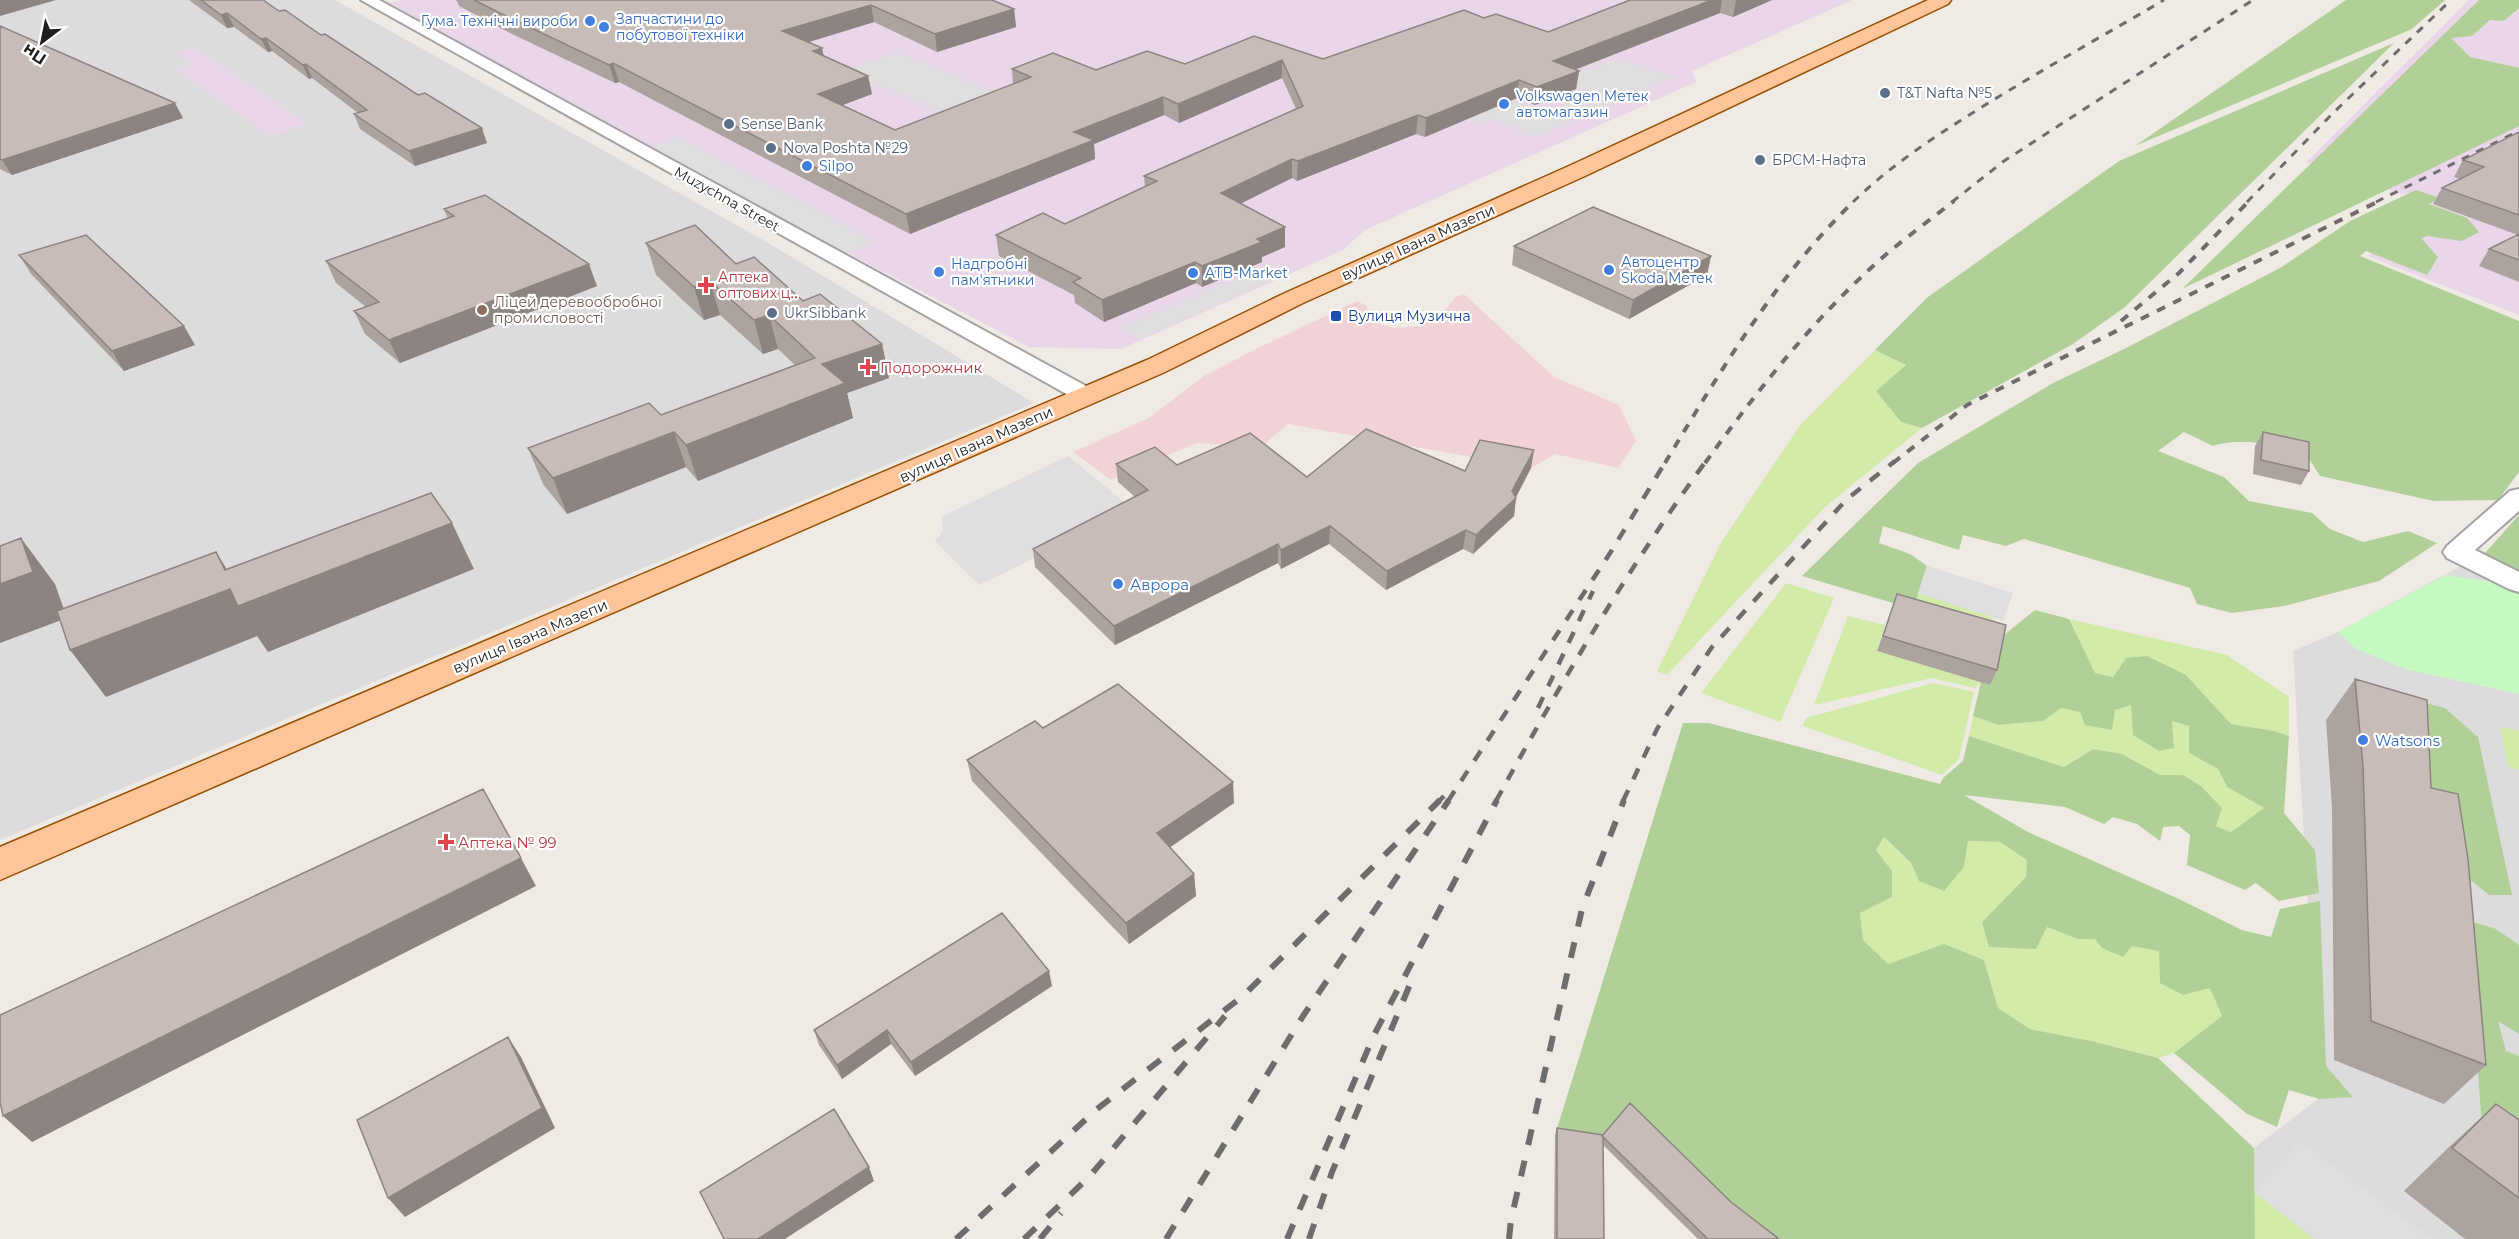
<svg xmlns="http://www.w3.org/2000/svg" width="2519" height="1239" viewBox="0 0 2519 1239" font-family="Montserrat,sans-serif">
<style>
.residential{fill:#dddcdc}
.commercial{fill:#f1d3d7}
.industrial{fill:#e9d6e8}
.grass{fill:#d3eba9}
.forest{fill:#b1d098}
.park{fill:#c5fbc1}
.parking{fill:#dfdfdf}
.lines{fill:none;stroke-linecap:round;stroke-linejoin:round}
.street-casing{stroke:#a3a3a3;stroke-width:4}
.primary-casing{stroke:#995000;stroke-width:3}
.street{fill:#fff;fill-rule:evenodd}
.primary{fill:#fec59b;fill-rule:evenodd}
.rail-far3{stroke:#6d6d6d;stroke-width:3;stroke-dasharray:8 8;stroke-linecap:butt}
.rail-far2{stroke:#6d6d6d;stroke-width:4;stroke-dasharray:9 9;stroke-linecap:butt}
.rail-far1{stroke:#6d6d6d;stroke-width:4.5;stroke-dasharray:12 12;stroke-linecap:butt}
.rail{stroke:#6d6d6d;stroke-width:6;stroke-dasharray:16 16;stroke-linecap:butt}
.wall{fill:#aca29e}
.shaded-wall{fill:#8c8481}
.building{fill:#c8bcb8;stroke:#8c8481;stroke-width:1.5}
.shop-dot{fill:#3f7fe0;stroke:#fff;stroke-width:2}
.service-dot{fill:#5c6f8a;stroke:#fff;stroke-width:2}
.health-dot{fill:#e0444e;stroke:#fff;stroke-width:2}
.education-dot{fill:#8d6e63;stroke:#fff;stroke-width:2}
.transit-dot{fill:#1a4fb4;stroke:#fff;stroke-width:2}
.labels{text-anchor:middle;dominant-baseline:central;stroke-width:4.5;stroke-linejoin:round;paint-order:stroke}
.far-shop-label{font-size:14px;fill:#366cbe;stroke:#fff;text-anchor:start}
.far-service-label{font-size:14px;fill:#4e5e75;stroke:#fff;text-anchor:start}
.far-street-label{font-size:14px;fill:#1f1f1f;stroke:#fff}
.far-health-label{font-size:14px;fill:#be3a42;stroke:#fff;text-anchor:start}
.far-education-label{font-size:14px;fill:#785e54;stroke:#fff;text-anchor:start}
.far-transit-label{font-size:14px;fill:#164399;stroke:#fff;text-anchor:start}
.street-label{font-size:15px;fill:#1f1f1f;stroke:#fff}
.health-label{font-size:15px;fill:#be3a42;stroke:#fff;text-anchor:start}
.shop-label{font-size:15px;fill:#366cbe;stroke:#fff;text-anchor:start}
</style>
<rect width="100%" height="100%" fill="#f0eae5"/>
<path class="residential" d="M0,0H335L765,241L1034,403L0,840Z
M2519,515V1239H2255L2254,1148L2319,1098L2293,651L2338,632L2485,553Z"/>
<path class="commercial" d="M1464,294L1554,377L1619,405L1636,441L1618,468L1555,454L1531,468L1288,424L1261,447L1196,443L1111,480L1073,452L1149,418L1204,376L1256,349L1357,301L1367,306L1366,315L1383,325L1393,328L1418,326L1443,312L1456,297Z"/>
<path class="industrial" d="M401,0H1852L1692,71L1696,82L1365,230L1343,250L1121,349L1029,347L863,261L467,47L390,3Z
M2469,0H2519V315L2368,256L2432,204L2306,162Z
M196,48L212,59L308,124L269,136L175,69L192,64L176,53Z"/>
<path class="grass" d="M1875,350L1906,365L1901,422L1922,428L1825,507L1667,675L1657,671L1722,541L1801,424Z
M1786,583L1834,598L1780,722L1701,693Z
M1918,593L1990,616L1998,624L1913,609Z
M1848,616L1885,625L1877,651L1981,682L1975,688L1932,678L1814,705Z
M2069,619L2227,655L2289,697V736L2275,731L2231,724L2186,675L2126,658L2113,677L2094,673Z
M1933,683L1974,692L1959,759L1942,775L1803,726L1806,718Z
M2131,705L2174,748L2172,721L2189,726V753L2218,769L2227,787L2264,808L2231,832L2216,826L2222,808L2201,786L2183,775H2160L2122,754L2093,749L2064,767L1969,736L1973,716L1998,725L2043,721L2060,708C2085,713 2108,712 2131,705Z
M2500,726L2519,731V770L2508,767Z
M1884,837L1911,864L1919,881L1964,867L1968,841L2000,842L2028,860L2026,878L1982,922L2046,927L2078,939H2095L2160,951L2210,987L2222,1016L2174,1053L2158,1058L2091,1041L2030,1029L1998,1008L1984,960L1944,945L1888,964L1863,940L1860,913L1892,897V871L1876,850Z
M2254,1192L2315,1239H2255Z"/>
<path class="forest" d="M2346,0H2445L2412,29L2135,146Z
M2479,0H2519V8L2504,21L2490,20L2472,36L2451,38L2470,57L2519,68V126L2182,289Z
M2394,43L2125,307L2073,344L1922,428L1901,422L1876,391L1906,365L1875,350L1928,297L2119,161Z
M2416,190L2440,198L2429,204L2467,218L2479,232L2462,241L2428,236L2421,238L2438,257L2427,275L2366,251L2360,256L2519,321V472L2498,500L2434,501L2320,476L2306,454C2274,446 2245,436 2213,446L2184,432L2158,451L2224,477L2249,501L2312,513L2330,529L2363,542L2408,531L2437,543L2379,581L2284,606L2232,613L2197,604L2190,588L2024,539L2006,546L1963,535L1959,550L1883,526L1879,543L1910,554L1927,566L1913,609L1802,576L1918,463L2053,383L2124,349L2280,268L2350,221Z
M2519,515V573L2485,553Z
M2035,610L2069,619L2095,673L2113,677L2126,658L2147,656L2186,675L2231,724L2275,731L2289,736L2284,813L2315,850L2319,893L2279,901L2256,883L2245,890L2187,865L2190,835L2179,826L2163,827L2160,841L2137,824L2113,817L2104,824L2065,807L1964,795L2028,832L2179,899L2242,930L2271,937L2280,909L2320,901L2326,1066L2353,1097L2319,1099L2289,1090L2277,1127L2247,1114L2174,1053L2222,1016L2210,988L2183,995L2160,983L2159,951L2132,946L2123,957L2102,948L2095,939H2078L2047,927L2036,949L1989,947L1982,922L2026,877L2027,860L2000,842L1968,841L1964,867L1944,891L1919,881L1911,863L1884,837L1876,850L1892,871V897L1860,913L1863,940L1888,964L1944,944L1984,960L1998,1008L2030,1029L2091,1041L2158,1058L2254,1148L2255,1239H1767L1600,1142L1555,1135L1683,723H1709L1940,784L1943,778L1963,761L1969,736L2064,767L2093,749L2122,754L2160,775H2183L2201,786L2222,808L2216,826L2231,832L2264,808L2227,787L2218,769L2189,753V726L2172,721L2174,748L2159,751L2133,735L2131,705L2115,710L2112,730L2085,725L2080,712L2061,708L2043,721L1998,725L1973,716L1981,682L1990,685L1999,639Z
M2373,690L2445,708L2478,737L2512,895H2489L2469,879L2462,817L2428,806Z
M2467,920L2496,929L2519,945V1034L2498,1021L2506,1051L2519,1056V1165L2483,1140Z"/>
<path class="park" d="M2446,575L2492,582L2519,595V694L2405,669L2356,649L2338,632Z"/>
<path class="parking" d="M897,52L1002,95L949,116L846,71Z
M1616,58L1673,77L1536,137L1493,119L1480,124L1466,119L1511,100L1545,113L1593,92L1562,80Z
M679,138L875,241L834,258L642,151Z
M1258,269L1276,278L1139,339L1122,327Z
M1068,456L1134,510L979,585L935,541L943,531L941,517Z
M1927,566L2013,593L2003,621L1918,593Z
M2300,1141L2323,1159L2432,1239H2315L2254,1192Z"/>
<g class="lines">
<g class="street-casing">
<path id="street" d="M361,0H379L1095,391L1099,396L1095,401L1087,403L1079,401Z
M2519,489V511L2475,550L2519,572V592L2509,589L2447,558L2443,552L2447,546L2510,491Z"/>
</g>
<g class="primary-casing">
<path id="primary" d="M1928,0H1951L1948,4L1585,176L1303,303L1165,372L0,880V847L1147,360L1285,293L1569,166Z"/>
</g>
<use href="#street" class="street"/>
<use href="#primary" class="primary"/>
<path class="rail-far3" d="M1853,202C1889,167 1931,139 1974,112C2036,73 2101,37 2164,0
M1952,202L2004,161L2253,0
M2247,202L2333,113L2451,0
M2376,202L2519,131"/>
<path class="rail-far2" d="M2121,321L2179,273L2249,201
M1665,463C1721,370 1776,277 1854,201
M1705,463C1758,390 1814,318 1882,258C1905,238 1930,220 1954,201
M1893,463L1967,405L2379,201"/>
<path class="rail-far1" d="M1538,708L1593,591
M1439,801L1444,796
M1448,801L1612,550L1666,461
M1496,801C1560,684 1627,570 1706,461
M1623,801L1657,729L1712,647L1847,499L1895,461"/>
<path class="rail" d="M956,1239L1097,1109L1243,996L1440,800
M1024,1239L1089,1177L1225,1016
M1040,1239L1061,1213
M1166,1239L1303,1016L1449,800
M1287,1239L1374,1035L1497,800
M1309,1239L1332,1172L1413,977
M1509,1239L1511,1220L1582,909L1624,800"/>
</g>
<path class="wall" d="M189,0H263L279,11L321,35L487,143L415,166L360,129L354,114L358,113L312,78L309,79L272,51L268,52L234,27L227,28Z
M455,0H992L1014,9L1016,27L937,52L874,22L809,42L824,56L868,76L872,94L842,105L895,130L1013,84L1012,69L1096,70L1185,64L1323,59L1484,18L1548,32L1630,0H1772L1733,17L1720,13L1575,70L1579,71L1576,89L1535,105L1517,98L1425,137L1416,134L1297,181L1292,178L1241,203L1285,247L1262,257V262L1202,287L1196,283L1104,322L1075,303L1074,295L999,256L996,235L1065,224L1145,187L1144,176L1296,109L1282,78L1179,123L1164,115L1094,144L1095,159L910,234L619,82L615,83L510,33L459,6L457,1Z
M0,26L183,118L12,175L0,169Z
M2519,132V282L2479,266L2489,249L2518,235L2433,204L2442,188L2460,179L2454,177L2463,160Z
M444,209L597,286L400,363L365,334L354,311L366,307L336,283L326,261L448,219Z
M646,243L736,264L882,344L889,378L847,393L853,418L698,481L686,467L567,514L543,484L528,448L661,415L795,365L778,349L763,354L720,315L704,320L656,275Z
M1514,246L1711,256L1707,275L1629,319L1512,265Z
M19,255L195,345L124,371L31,274Z
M2263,432L2309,471L2301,485L2253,474L2255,446Z
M1116,464L1177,465L1307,477L1465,471L1531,468L1516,497L1514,516L1473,554L1463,549L1386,590L1329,544L1281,569L1278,563L1115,645L1035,567L1033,549L1135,497L1118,482Z
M1897,594L1997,670L1990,685L1877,651Z
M2355,679L2431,788L2486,1065L2444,1104L2334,1060L2332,807L2326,720Z
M1043,728L1234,803L1170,847L1194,874L1196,896L1129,944L972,781L967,760Z
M1052,986L915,1076L891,1044L842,1079L819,1045L814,1030Z
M2496,1104L2519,1120V1239H2465L2404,1191L2448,1148Z
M1557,1128L1603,1135L1731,1202L1779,1239H1698L1603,1145L1604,1239H1554L1555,1135Z"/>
<path class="shaded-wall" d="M0,0H56L0,16Z
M1712,0H1722L1720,13L1550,79L1553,61Z
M1736,0H1772L1733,17Z
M871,5L874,22L786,49L782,31Z
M1014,9L1016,27L937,52L935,34Z
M227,13L234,27L227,28L221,15Z
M266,38L272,51L268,52L261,39Z
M822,48L826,66L813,51Z
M1282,60V78L1179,123L1178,104Z
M613,63L619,82L615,83L609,65Z
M306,64L312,78L309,79L303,65Z
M1579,71L1576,89L1535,105L1537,87Z
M868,76L872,94L822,113L818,94Z
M1519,80L1517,98L1425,137L1426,118Z
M1163,97L1164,115L1094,144L1095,159L910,234L906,214L1074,132Z
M175,103L183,118L12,175L2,160Z
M1418,115L1416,134L1297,181L1298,161Z
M482,128L487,143L415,166L409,151Z
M1292,159V178L1222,213L1221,193Z
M1285,227V247L1262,257V262L1202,287V266L1257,239Z
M1711,256L1707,275L1629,319L1633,300Z
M1195,262L1196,283L1104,322L1102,300Z
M589,264L597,286L400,363L389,340Z
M710,281L720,315L704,320L694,287Z
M769,315L778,349L763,354L754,320Z
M184,326L195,345L124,371L112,351Z
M882,344L889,378L847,393L853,418L698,481L686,445L822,364Z
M674,432L686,467L567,514L553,478Z
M1534,450L1531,468L1515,499L1516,498L1514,516L1473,554L1476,535L1512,491Z
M452,523L474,569L268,652L257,636L106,697L70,650L225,570L216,552L245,598Z
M1330,526L1329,544L1281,569V550Z
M1466,530L1463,549L1386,590L1387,571Z
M21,538L55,584L67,618L0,643V584Z
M1278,544V563L1115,645L1114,626Z
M1233,782L1234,803L1159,855L1157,833Z
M521,858L536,886L32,1142L3,1116Z
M1194,874L1196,896L1129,944L1126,923Z
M1049,971L1052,986L915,1076L911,1062Z
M887,1030L891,1044L842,1079L837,1065Z
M508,1037L521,1057L555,1128L405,1217L388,1198Z
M869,1167L874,1181L785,1239H758Z"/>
<path class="building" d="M201,0H263L279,11L285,10L321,35L325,34L418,95L425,93L482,128L409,151L354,114L367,110L306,64L303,65L266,38L261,39L227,13L221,15Z
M474,0H992L1014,9L935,34L871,5L782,31L822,48L813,51L868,76L818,94L895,130L1031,77L1012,69L1053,53L1096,70L1147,51L1185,64L1254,36L1323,59L1464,10L1484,18L1496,14L1548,32L1630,0H1712L1553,61L1579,71L1537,87L1519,80L1426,118L1418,115L1298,161L1292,159L1221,193L1285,227L1257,239L1262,242L1202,266L1195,262L1102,300L1073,282L1081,278L996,235L1043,213L1065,224L1157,181L1144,176L1303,106L1282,60L1178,104L1163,97L1074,132L1094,140L906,214L613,63L609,65L504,15Z
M0,26L175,103L2,160L0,159Z
M2519,132V215L2442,188L2484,167L2463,160Z
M485,195L589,264L389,340L354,311L379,302L326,261L454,216L444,209Z
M1593,207L1711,256L1633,300L1514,246Z
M695,225L736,264L754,257L803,301L820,294L882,344L822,364L845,383L686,445L674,432L553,478L528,448L649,403L661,415L815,358L769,315L754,320L710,281L694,287L646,243Z
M2519,234V260L2489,249Z
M86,235L184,326L112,351L19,255Z
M1366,429L1465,471L1480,440L1534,450L1512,491L1516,498L1476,535L1466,530L1387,571L1330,526L1281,550L1278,544L1114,626L1033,549L1148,490L1116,464L1155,447L1177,465L1250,433L1307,477Z
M2263,432L2309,442V471L2261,460Z
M431,493L452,523L238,606L230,589L70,650L57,611L216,552L225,570Z
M21,538L33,572L0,584V546Z
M1897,594L2006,625L1997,670L1883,636Z
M2355,679L2427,700L2431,788L2458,794L2468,859L2486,1065L2371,1021L2363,766Z
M1118,684L1233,782L1157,833L1194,874L1126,923L967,760L1035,721L1043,728Z
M483,789L521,858L3,1116L0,1102V1015Z
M1002,913L1049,971L911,1062L887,1030L837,1065L814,1030Z
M508,1037L542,1108L388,1198L357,1120Z
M1630,1103L1731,1202L1779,1239H1708L1602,1136Z
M2496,1104L2519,1120V1198L2452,1148Z
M834,1109L869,1167L758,1239H724L700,1192Z
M1557,1128L1603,1135L1604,1239H1557Z"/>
<g class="shop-dot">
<circle cx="590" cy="21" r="6"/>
<circle cx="604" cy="27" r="6"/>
<circle cx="1504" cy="104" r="6"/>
<circle cx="807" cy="166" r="6"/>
<circle cx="1609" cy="270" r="6"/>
<circle cx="939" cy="272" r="6"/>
<circle cx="1193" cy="273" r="6"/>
<circle cx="1118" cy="584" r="6"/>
<circle cx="2363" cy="740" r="6"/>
</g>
<g class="service-dot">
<circle cx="1885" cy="93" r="6"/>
<circle cx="729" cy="124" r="6"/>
<circle cx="771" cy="148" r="6"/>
<circle cx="1760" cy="160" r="6"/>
<circle cx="772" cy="313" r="6"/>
</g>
<g class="health-dot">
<path d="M703 276h6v6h6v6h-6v6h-6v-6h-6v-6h6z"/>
<path d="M865 358h6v6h6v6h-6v6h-6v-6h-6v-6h6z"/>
<path d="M443 833h6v6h6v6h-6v6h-6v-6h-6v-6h6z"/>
</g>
<circle class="education-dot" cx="482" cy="310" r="6"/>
<rect class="transit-dot" x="1330" y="310" width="12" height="12" rx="3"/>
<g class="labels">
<g class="far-shop-label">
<text x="616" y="19">Запчастини до<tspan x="616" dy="16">побутової техніки</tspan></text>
<text x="578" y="21" text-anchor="end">Гума. Технічні вироби</text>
<text x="1516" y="96">Volkswagen Метек<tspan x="1516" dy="16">автомагазин</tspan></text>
<text x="819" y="166">Silpo</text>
<text x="1621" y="262">Автоцентр<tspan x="1621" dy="16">Skoda Метек</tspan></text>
<text x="951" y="264">Надгробні<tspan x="951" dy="16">пам'ятники</tspan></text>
<text x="1205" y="273">ATB-Market</text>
</g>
<g class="far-service-label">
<text x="1897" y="93">Т&amp;T Nafta №5</text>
<text x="741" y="124">Sense Bank</text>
<text x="783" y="148">Nova Poshta №29</text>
<text x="1772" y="160">БРСМ-Нафта</text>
<text x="784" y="313">UkrSibbank</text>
</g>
<g class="far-street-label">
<text transform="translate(727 199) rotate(29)">Muzychna Street</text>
</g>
<g class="far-health-label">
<text x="718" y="277">Аптека<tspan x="718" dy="16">оптових ц‥</tspan></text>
</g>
<g class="far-education-label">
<text x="494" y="302">Ліцей деревообробної<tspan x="494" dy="16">промисловості</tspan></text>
</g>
<g class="far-transit-label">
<text x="1348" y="316">Вулиця Музична</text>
</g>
<g class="street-label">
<text transform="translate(1418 242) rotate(-24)">вулиця Івана Мазепи</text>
<text transform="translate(976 444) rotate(-24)">вулиця Івана Мазепи</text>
<text transform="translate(530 636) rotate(-23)">вулиця Івана Мазепи</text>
</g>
<g class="health-label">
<text x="880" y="367">Подорожник</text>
<text x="458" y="842">Аптека № 99</text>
</g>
<g class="shop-label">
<text x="1130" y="584">Аврора</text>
<text x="2375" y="740">Watsons</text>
</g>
</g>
<g transform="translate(42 42) rotate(212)" stroke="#ffffff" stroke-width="4.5" paint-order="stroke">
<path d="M0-4.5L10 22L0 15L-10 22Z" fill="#1f1f1f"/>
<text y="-9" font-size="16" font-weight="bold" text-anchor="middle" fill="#1f1f1f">Пн</text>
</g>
</svg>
